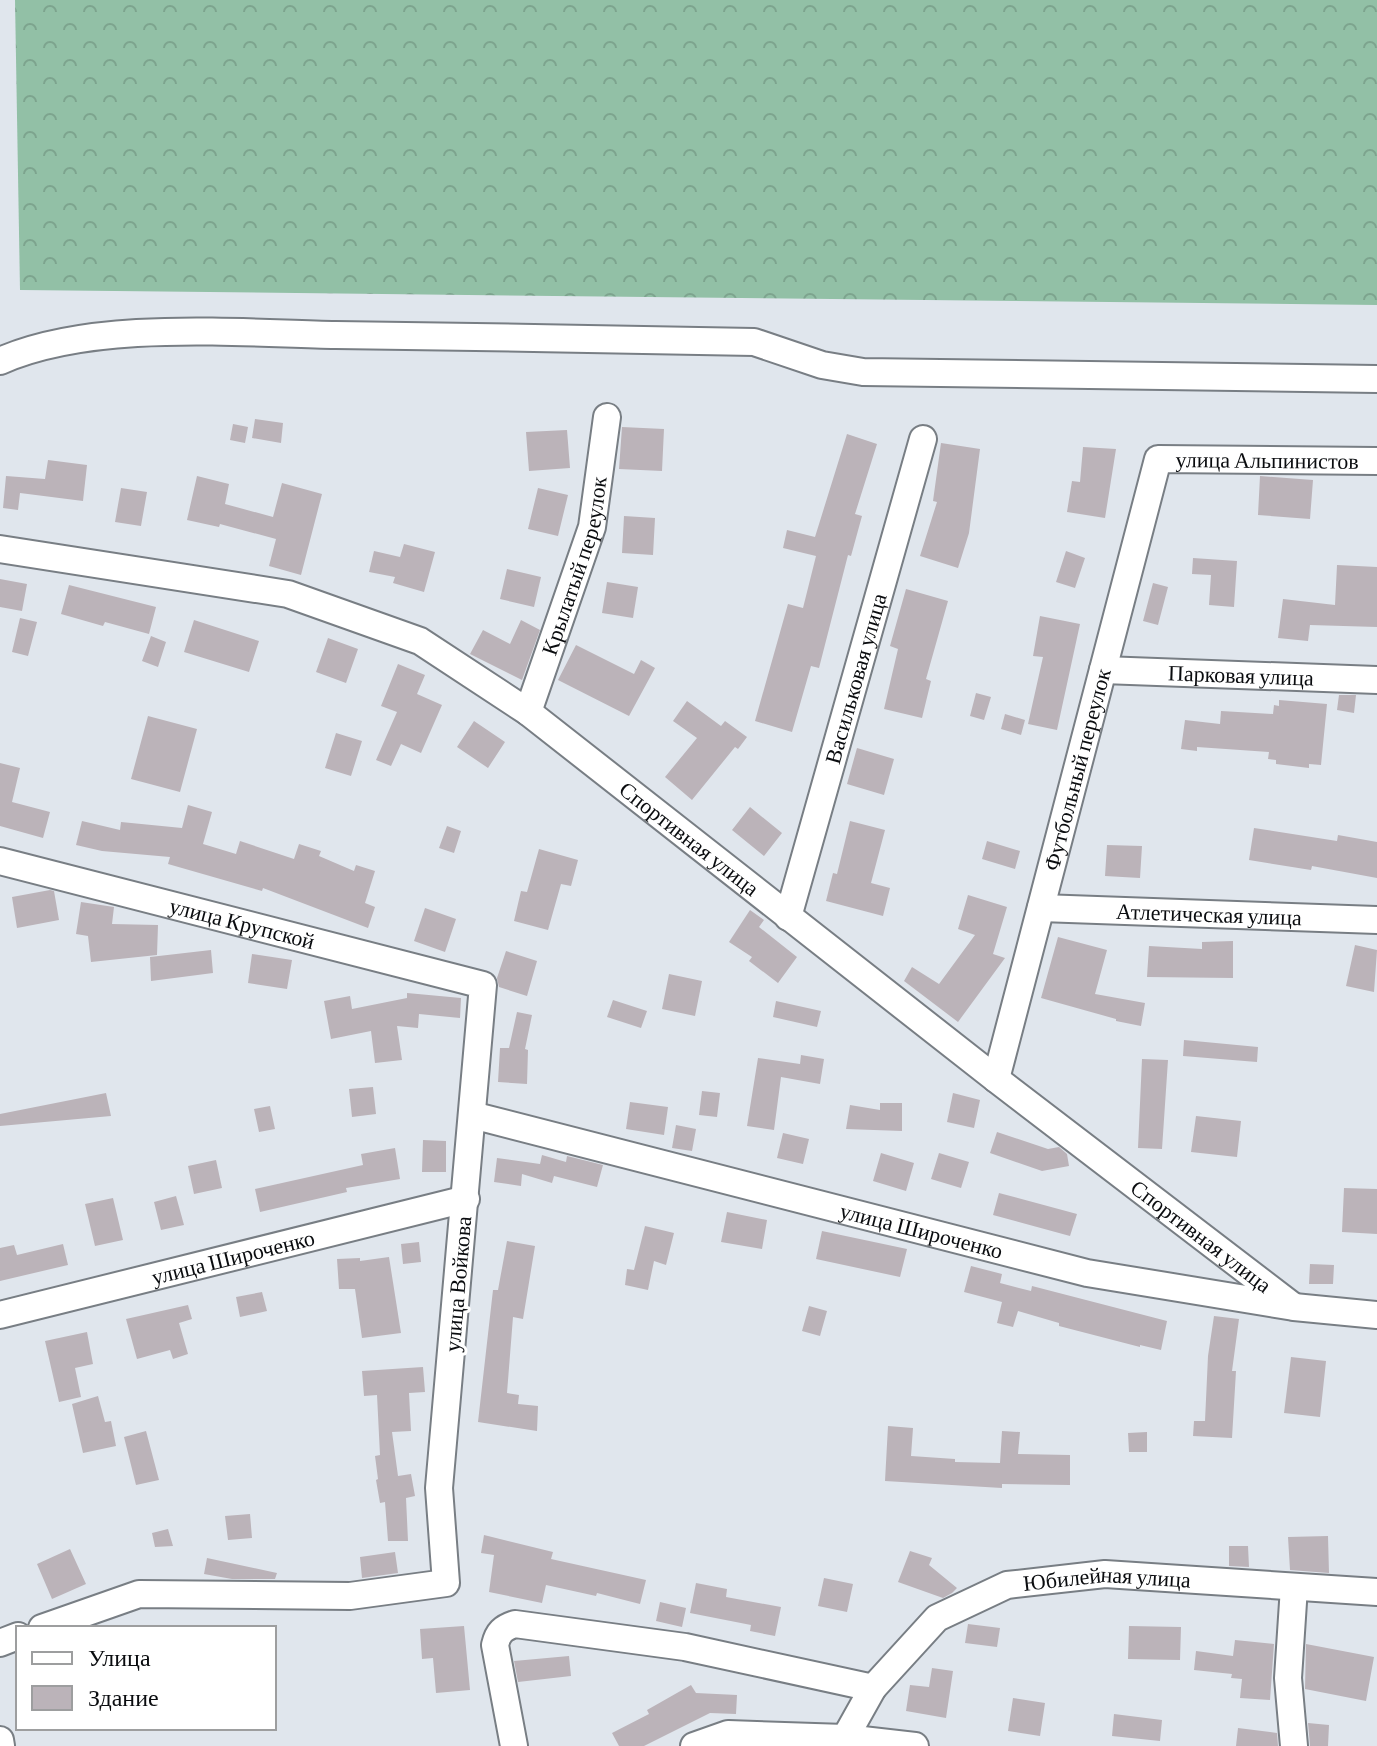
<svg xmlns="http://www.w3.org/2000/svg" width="1377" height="1746" viewBox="0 0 1377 1746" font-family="'Crimson Pro',serif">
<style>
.forest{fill:url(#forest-crowns)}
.building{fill:#bbb3b9}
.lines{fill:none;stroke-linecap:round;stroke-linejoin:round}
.minor-casing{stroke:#787e84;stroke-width:30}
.minor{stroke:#fff;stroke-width:26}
.labels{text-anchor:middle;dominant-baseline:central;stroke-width:6;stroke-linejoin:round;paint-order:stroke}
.street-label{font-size:22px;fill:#0a0c0f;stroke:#fff}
</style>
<defs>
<pattern id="forest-crowns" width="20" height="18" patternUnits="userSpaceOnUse" patternTransform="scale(2)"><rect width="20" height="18" fill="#92c0a6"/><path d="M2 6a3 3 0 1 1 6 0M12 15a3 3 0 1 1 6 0" fill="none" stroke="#7da48e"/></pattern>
</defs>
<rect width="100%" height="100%" fill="#e0e6ed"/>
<path class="forest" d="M15,0H1377V305L20,290Z"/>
<path class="building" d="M255,419L283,423L281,443L252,438Z
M233,424L248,427L245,443L230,440Z
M622,427L664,429L662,471L619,469Z
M567,430L570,468L529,471L526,432Z
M847,434L877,444L855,514L862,516L851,556L848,555L819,668L811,666L792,732L755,721L788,604L803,608L816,556L783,548L787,530L815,537Z
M941,443L980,449L969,533L958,568L920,556L937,502L933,501Z
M1083,447L1116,449L1105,518L1067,512L1072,481L1080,482Z
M48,460L87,465L83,501L20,493L18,510L3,508L6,476L45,479Z
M197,476L229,484L225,504L273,517L282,483L322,494L301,575L269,566L276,539L220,524L219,527L187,520Z
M1260,476L1313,480L1310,519L1258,515Z
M121,488L147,492L141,526L115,522Z
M538,488L568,495L558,536L528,529Z
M624,516L655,518L653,555L622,553Z
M404,544L435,552L424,592L393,583L395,577L369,572L374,551L400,557Z
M1066,551L1085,558L1075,588L1056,582Z
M1193,558L1237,561L1234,607L1209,605L1211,575L1192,574Z
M1337,565L1377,567V627L1310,625L1308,641L1278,638L1283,599L1335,605Z
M507,569L541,577L534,607L500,599Z
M0,579L27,584L22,611L0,607Z
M607,582L638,587L633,618L602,613Z
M1153,583L1168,587L1158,625L1143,621Z
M69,585L156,607L149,634L105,622L103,626L61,614Z
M906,589L948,601L926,679L931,681L922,718L884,709L898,649L890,646Z
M1040,616L1080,624L1057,730L1028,724L1043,657L1033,656Z
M20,618L37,622L28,656L12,652Z
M194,620L259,641L249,672L184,652Z
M521,620L540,630L522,680L470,654L483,630L510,644Z
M151,636L166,642L158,667L142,661Z
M328,638L358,649L346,683L316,672Z
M576,645L634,674L641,660L655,668L629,716L558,680Z
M398,664L425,675L417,694L442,705L421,753L401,744L391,766L376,760L397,712L381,706Z
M976,693L991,697L984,720L970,716Z
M1339,695H1356L1354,713L1337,710Z
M1279,700L1327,704L1321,765L1309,764V768L1276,764V760L1268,759L1269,752L1197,747V751L1181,749L1185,720L1220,724L1221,711L1273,714L1274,705L1279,706Z
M687,701L721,726L725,721L747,737L738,749L735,747L692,800L665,777L697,738L673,721Z
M1005,714L1025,720L1021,735L1001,729Z
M148,716L197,729L180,792L131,779Z
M474,721L505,742L488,768L457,747Z
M336,733L362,741L351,776L325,768Z
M857,748L894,759L884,795L847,784Z
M0,763L20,768L12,802L50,812L43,838L0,826Z
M188,805L212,812L203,844L236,854L240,841L294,859L299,844L321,851L319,856L354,871L356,865L375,871L365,903L375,907L368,928L263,888L262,891L168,864L170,857L102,851L76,845L82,821L120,830L121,822L182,828Z
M750,807L782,833L764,856L732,830Z
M850,821L885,830L871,883L890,888L883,916L826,901L833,873L837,874Z
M447,826L461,831L454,853L439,848Z
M1254,828L1337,841L1338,835L1377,842V878L1312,866L1311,870L1249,860Z
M987,841L1020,851L1015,869L982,859Z
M1107,845L1142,846L1140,878L1105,876Z
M539,849L578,860L571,886L561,884L548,930L514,921L521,891L527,892Z
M50,890L54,891L59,920L17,928L12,897Z
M968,895L1007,907L993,954L1005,958L958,1022L904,981L912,967L939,984L975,935L958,929Z
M81,902L114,907L112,924L158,925L157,955L91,962L88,936L76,934Z
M425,908L456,919L445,952L414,941Z
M750,910L764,920L759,927L797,957L778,983L749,961L752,957L729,942Z
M1058,937L1107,950L1095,994L1145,1003L1141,1026L1116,1021V1019L1041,998Z
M1233,941V978L1147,977L1149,946L1202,949V942Z
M1355,945L1377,950L1374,992L1346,986Z
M211,950L213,973L151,981L150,957Z
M506,951L537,961L527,996L499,987L497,978Z
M252,954L292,960L287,989L248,983Z
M669,974L702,981L695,1016L662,1009Z
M407,993L461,998L460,1018L419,1014L418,1028L397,1026L402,1060L375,1063L371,1031L331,1039L324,1001L350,996L352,1009L407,998Z
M613,1000L647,1011L641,1028L607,1017Z
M776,1001L821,1011L817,1027L773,1017Z
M517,1012L532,1015L525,1049L528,1050L527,1084L498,1082L500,1048H509Z
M1184,1040L1258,1047L1257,1062L1183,1056Z
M801,1055L824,1059L820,1084L781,1077L774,1130L747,1126L758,1058L800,1064Z
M1142,1059L1168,1060L1162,1149L1138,1148Z
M373,1087L376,1114L352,1117L349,1089Z
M702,1091L720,1093L717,1117L699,1115Z
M106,1093L111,1116L0,1126V1114Z
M953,1093L980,1100L974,1128L947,1122Z
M630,1102L668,1107L664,1135L626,1129Z
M880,1103H902V1131L846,1129L850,1105L880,1110Z
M270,1106L275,1129L259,1132L254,1109Z
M1196,1116L1241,1121L1237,1157L1191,1152Z
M676,1125L696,1129L692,1151L672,1148Z
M997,1132L1048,1149L1059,1147L1067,1154L1069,1166L1042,1171L990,1153Z
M783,1133L809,1139L803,1164L777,1158Z
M423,1140L446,1141V1172H422Z
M395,1148L400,1179L346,1188L347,1192L260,1212L255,1189L363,1165L361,1154Z
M881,1153L914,1163L906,1191L873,1181Z
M939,1153L969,1162L961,1188L931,1179Z
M542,1155L566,1162L567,1156L603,1165L597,1187L554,1176L552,1183L522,1174L521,1186L494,1182L497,1158L540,1164Z
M216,1160L222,1188L194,1194L188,1166Z
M1344,1188L1377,1189V1234L1342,1232Z
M999,1193L1077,1214L1070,1236L993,1215Z
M176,1196L184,1225L161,1230L154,1202Z
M113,1198L123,1240L95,1246L85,1204Z
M727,1212L767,1220L762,1249L721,1242Z
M645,1226L674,1233L666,1265L654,1261L648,1290L625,1285L627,1269L634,1270Z
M822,1231L907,1249L900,1277L816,1259Z
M507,1241L535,1246L523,1319L513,1317L507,1393L519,1395L518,1404L538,1406L537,1431L478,1422L493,1290H498Z
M419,1242L421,1262L403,1264L401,1244Z
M63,1244L68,1265L0,1281V1248L14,1245L17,1255Z
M389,1257L401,1333L362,1338L355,1289H339L337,1259L360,1258V1261Z
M1310,1264L1334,1265L1333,1284H1309Z
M971,1266L1002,1274L1000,1283L1031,1291L1032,1286L1167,1321L1161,1350L1140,1345V1347L1059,1326V1323L1018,1311L1013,1327L997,1323L1002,1302L964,1292Z
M262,1292L267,1311L240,1317L236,1297Z
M188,1305L192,1319L179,1323L188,1354L173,1359L170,1350L137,1359L126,1319Z
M809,1306L827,1311L820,1336L802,1331Z
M1214,1316L1239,1319L1232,1371H1236L1232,1438L1193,1436L1194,1421H1205L1208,1356Z
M87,1332L93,1364L75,1368L81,1397L59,1402L45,1341Z
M1291,1357L1326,1361L1320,1417L1284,1413Z
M423,1367L425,1392L409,1393L411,1431L392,1432L398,1476L411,1474L415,1496L406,1498L408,1541H388L385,1502L380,1503L376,1480L378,1479L375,1456L380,1455L377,1395L364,1396L362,1371Z
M98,1396L105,1422L111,1421L116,1446L83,1453L72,1404Z
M888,1426L913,1428L911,1456L955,1459V1462L1000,1463L1002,1431L1020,1432L1018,1454L1070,1455V1485L1002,1484V1488L885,1481Z
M146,1431L159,1480L136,1485L124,1437Z
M1147,1432V1452H1129L1128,1433Z
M250,1514L252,1538L228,1540L225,1516Z
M168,1529L173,1546L155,1547L152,1533Z
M484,1535L553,1552L551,1559L646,1580L640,1604L597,1593L596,1596L546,1585L542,1603L489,1592L494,1555L481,1553Z
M1328,1536L1329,1573L1290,1570L1288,1537Z
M1229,1546H1248L1249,1567L1229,1566Z
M70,1549L86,1584L52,1599L37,1564Z
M910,1551L932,1558L929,1565L957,1588L952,1593L943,1598L898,1582Z
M395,1552L398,1573L362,1578L360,1557Z
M207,1558L277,1573L275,1579H232L204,1574Z
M824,1578L853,1584L847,1612L818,1606Z
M696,1583L727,1589L726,1597L781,1607L775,1636L750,1631L751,1625L690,1613Z
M660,1602L686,1608L682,1627L656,1621Z
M968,1624L1000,1628L997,1647L965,1643Z
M464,1626L470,1690L436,1693L433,1658L422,1659L420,1629Z
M1129,1626L1181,1627L1180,1660L1128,1659Z
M1235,1640L1274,1644L1270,1700L1240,1698L1242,1679L1231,1678L1232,1674L1194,1670L1196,1651L1233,1656Z
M1306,1644L1374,1657L1366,1701L1305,1689Z
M569,1656L571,1676L518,1682L514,1661Z
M932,1668L953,1671L946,1718L906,1711L910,1685L929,1687Z
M691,1685L696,1693L737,1695L736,1714L710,1713L644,1746H619L612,1733L649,1714L647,1710Z
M1013,1698L1045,1703L1040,1736L1008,1731Z
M1114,1714L1162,1720L1160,1741L1112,1736Z
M1308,1723L1329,1725L1328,1746H1310Z
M1238,1728L1277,1733L1278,1746H1236Z"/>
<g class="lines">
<g class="minor-casing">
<g id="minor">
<path d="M0,361C93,320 234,333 336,335C475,337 615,339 754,342L822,365L863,372L1377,379"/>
<path id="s1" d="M0,549L288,594L420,641L528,712L996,1079L1294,1307"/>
<path id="s2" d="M1103,670L1377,680"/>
<path id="s3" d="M528,712L592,527L607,417"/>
<path id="s4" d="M0,861L483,985L439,1488L446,1583L350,1596L139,1594L42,1628"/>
<path id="s5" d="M1041,908L1377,920"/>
<path id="s6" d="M788,917L923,439"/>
<path id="s7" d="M996,1079L1158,459L1377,461"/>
<path id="s8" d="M472,1115L1087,1273L1294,1307L1377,1315"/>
<path id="s9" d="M0,1315L466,1199"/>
<path d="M0,1643L18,1636"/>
<path id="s10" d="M845,1738L873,1688L937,1618L1007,1585L1105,1574L1377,1592"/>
<path d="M0,1740L1,1746"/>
<path d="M514,1746L495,1645C498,1632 503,1628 515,1624L685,1647L873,1688"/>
<path d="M694,1746L728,1734L845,1738L915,1746"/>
<path d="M1294,1746L1288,1678L1294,1587"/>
</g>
</g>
<use href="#minor" class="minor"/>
</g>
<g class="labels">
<g class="street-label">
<text stroke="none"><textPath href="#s7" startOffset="750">улица Альпинистов</textPath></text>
<text stroke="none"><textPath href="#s3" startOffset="154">Крылатый переулок</textPath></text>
<text stroke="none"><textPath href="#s2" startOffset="138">Парковая улица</textPath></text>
<text stroke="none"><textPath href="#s6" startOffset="248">Васильковая улица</textPath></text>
<text stroke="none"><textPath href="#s7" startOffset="320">Футбольный переулок</textPath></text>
<text stroke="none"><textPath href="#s1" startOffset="766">Спортивная улица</textPath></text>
<text stroke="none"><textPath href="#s5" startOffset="168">Атлетическая улица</textPath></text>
<text stroke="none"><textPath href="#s4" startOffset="250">улица Крупской</textPath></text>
<text stroke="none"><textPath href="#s8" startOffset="464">улица Широченко</textPath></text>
<text stroke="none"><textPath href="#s1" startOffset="1414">Спортивная улица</textPath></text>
<text stroke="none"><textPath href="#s9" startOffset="240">улица Широченко</textPath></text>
<text transform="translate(458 1284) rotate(-85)">улица Войкова</text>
<text stroke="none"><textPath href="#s10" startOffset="330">Юбилейная улица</textPath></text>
</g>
</g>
<rect x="16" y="1626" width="260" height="104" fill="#ffffff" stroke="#9d9e9f" stroke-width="2"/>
<rect x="32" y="1652" width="40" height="12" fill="#ffffff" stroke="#9d9e9f" stroke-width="2"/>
<text x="88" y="1666" font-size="24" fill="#0a0c0f">Улица</text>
<rect x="32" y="1686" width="40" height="24" fill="#bbb3b9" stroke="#9d9e9f" stroke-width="2"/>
<text x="88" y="1706" font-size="24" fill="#0a0c0f">Здание</text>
</svg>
